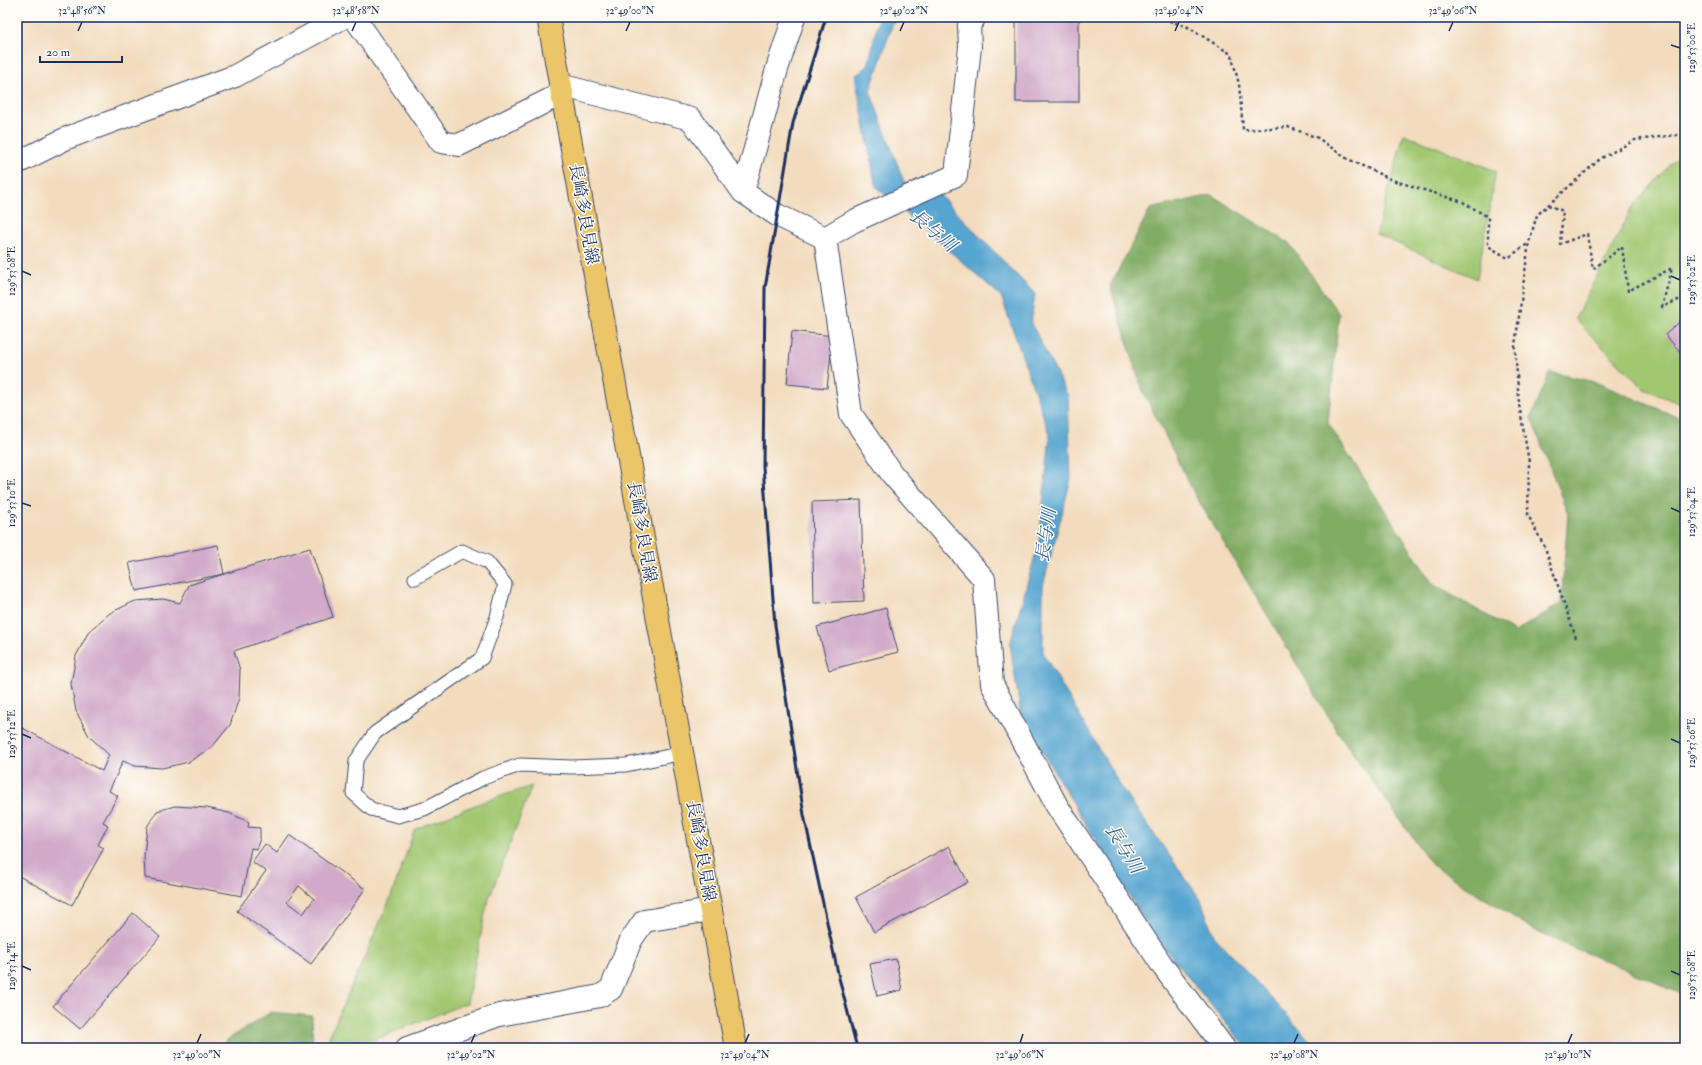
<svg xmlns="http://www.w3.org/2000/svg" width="1702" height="1065" viewBox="0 0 1702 1065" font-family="'IM FELL Double Pica','Noto Serif JP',serif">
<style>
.green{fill:#a2c771;stroke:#5e7b68}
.forest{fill:#81ac63;stroke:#4e6e60}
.water{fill:#57a5d0;stroke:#396a97}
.building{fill:#d1aac9;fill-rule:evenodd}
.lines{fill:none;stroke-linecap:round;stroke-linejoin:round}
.service-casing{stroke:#3b496c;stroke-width:15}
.minor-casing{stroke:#3b496c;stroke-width:24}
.tertiary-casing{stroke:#3b496c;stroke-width:24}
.primary-casing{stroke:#3b496c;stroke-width:24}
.path{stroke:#3b496c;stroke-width:2.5;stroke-dasharray:3 3;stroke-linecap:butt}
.service{stroke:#fff;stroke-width:13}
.minor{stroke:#fff;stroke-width:22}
.tertiary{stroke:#fff;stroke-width:22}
.primary{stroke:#edc569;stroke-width:22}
.rail{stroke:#1b2f5e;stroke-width:3}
.ticks{fill:none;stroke:#1b2f5e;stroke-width:1.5}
.labels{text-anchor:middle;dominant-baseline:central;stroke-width:3;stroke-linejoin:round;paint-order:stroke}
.street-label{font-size:17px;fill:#1b2f5e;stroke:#fdfcf7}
.water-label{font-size:18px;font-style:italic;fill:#335e8c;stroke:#fdfcf7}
.neatline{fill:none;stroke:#1b2f5e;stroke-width:1.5}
.ticks-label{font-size:10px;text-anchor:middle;fill:#1b2f5e}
</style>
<rect width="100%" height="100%" fill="#fdfcf7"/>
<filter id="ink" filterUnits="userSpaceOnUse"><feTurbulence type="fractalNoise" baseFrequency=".025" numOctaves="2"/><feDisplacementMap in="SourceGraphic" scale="8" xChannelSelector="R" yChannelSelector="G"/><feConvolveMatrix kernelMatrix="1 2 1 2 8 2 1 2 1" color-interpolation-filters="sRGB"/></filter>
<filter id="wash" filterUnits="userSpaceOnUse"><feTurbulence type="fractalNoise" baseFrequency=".012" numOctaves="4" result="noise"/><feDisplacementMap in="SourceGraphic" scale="16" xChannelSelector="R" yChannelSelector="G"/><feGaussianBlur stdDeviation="0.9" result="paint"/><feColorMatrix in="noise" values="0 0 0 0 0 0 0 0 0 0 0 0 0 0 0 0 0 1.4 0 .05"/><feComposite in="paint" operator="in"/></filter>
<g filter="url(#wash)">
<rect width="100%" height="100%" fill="#f3dcbe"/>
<path class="green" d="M1404,134L1496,171L1477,279L1376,234Z
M1685,155V406L1644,389L1575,319L1632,208L1674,160Z
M532,786L487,904L467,1003L353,1048H330L329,1037L390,899L415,829L480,803Z"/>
<path class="forest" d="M1211,195L1289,243L1339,314L1328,423L1433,584L1515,632L1561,603L1568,514L1531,418L1550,372L1595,382L1685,420V995L1539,933L1432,865L1337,731L1195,495L1142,389L1110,286L1150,209Z
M271,1012L312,1016L313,1048H224L227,1040Z"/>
<path class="water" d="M879,17H895L870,91L904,182L935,190L1035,294L1031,323L1068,396L1071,479L1043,586V653L1123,790L1201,900L1214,936L1317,1048H1246L1152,933L1021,717L1010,644L1039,541L1050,435L1001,296L876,187L855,76L868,66Z"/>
<g id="blocks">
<path class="building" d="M1016,17H1079V102H1016Z
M1685,317V357L1665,335Z
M792,331L833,336L827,388L787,384Z
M861,500L864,601L814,603L812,502Z
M218,545L224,574L310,548L333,617L234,651L240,670L239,698L230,725L213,746L189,762L162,768L135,766L123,761L109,791L118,796L103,822L108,825L98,845L104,848L72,905L17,875V725L102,771L109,755L89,736L76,711L71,684L76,656L89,631L110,613L135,601L163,599L180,603L189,585L224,574L136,591L129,563Z
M886,608L898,652L829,670L817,627Z
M175,806L207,808L229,813L249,822L248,827L260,828V839L256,849L251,848L242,896L145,878L144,856L147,827L157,811Z
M289,835L365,889L311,964L237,911L266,871L252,862L265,844L277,853ZM299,886L314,899L303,914L287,902Z
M949,846L968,882L874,932L856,897Z
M133,913L160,937L80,1029L53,1006Z
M896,959L902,990L877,996L870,964Z"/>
</g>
</g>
<g filter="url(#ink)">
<use href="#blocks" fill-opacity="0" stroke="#3b496c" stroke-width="1"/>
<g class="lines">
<g class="service-casing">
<path id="service" d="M415,578L462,551L487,562L505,584L497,617L482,658L375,733L356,761L353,793L371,809L398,816L424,809L483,778L520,765L571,767L626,765L683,753"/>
</g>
<g class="minor-casing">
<path id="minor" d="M354,17L441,142L459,145L561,94
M560,85L691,119L743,192L777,215L825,238
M743,192L777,69L794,17
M825,238L851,414L892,474L984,579L992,684L1057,806L1164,968L1224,1048
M825,238L854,221L956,175L970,47L969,25L975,17
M407,1048L499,1015L600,996L611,989L631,940L644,921L711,910"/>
</g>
<g class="tertiary-casing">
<path id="tertiary" d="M17,163L67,138L235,76L344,17"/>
</g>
<g class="primary-casing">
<path id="primary" d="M548,17L736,1048"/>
</g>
<path class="path" d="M1158,17L1188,27L1231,54L1239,84L1243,130L1288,127L1318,138L1346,158L1392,180L1463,202L1488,217V246L1508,258L1529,243
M1548,205L1563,211L1560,244L1587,234L1593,269L1622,247L1628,291L1672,268L1662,307L1685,297
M1576,638L1545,548L1528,515L1529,462L1519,404L1515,346L1529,242L1537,215L1600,159L1635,140L1685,134"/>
<use href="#service" class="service"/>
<use href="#minor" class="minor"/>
<use href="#tertiary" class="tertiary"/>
<use href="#primary" class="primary"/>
<path class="rail" d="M826,17L793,123L765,288L763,467L775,625L804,815L839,978L857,1048"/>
</g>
</g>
<path class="ticks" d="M78,31L82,22M352,31L356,22M626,31L630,22M900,31L904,22M1175,31L1179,22M1449,31L1453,22M1671,45L1680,48M22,271L31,275M1671,276L1680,280M22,503L31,506M1671,508L1680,512M22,734L31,738M1671,739L1680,743M22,966L31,970M1671,971L1680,975M197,1043L201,1034M471,1043L475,1034M745,1043L749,1034M1020,1043L1023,1034M1294,1043L1298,1034M1568,1043L1572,1034"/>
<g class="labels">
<g class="street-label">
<text transform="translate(584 214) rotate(80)">長崎多良見線</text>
<text transform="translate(642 532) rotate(80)">長崎多良見線</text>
<text transform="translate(701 851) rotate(80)">長崎多良見線</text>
</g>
<g class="water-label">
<text transform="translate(933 231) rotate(40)">長与川</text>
<text transform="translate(1046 535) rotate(-82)">長与川</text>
<text transform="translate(1124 849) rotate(58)">長与川</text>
</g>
</g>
<rect width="1702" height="1065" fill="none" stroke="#fdfcf7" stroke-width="44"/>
<path d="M40 56v6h82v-6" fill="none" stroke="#1b2f5e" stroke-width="2"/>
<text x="46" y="56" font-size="12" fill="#1b2f5e" stroke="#fdfcf7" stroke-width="3" paint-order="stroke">20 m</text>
<rect x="22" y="22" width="1658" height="1021" class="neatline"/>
<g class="ticks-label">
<text x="82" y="14">32°48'56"N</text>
<text x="356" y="14">32°48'58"N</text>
<text x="630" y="14">32°49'00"N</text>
<text x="904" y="14">32°49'02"N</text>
<text x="1179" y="14">32°49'04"N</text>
<text x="1453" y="14">32°49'06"N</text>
<text transform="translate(1691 48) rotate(-90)" y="4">129°53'00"E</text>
<text transform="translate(11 271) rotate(-90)" y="4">129°53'08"E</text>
<text transform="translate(1691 280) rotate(-90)" y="4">129°53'02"E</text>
<text transform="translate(11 503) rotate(-90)" y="4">129°53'10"E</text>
<text transform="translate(1691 512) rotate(-90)" y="4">129°53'04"E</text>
<text transform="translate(11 734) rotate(-90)" y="4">129°53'12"E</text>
<text transform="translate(1691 743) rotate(-90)" y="4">129°53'06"E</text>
<text transform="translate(11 966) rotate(-90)" y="4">129°53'14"E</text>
<text transform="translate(1691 975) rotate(-90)" y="4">129°53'08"E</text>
<text x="197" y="1058">32°49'00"N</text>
<text x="471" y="1058">32°49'02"N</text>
<text x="745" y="1058">32°49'04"N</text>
<text x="1020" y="1058">32°49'06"N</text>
<text x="1294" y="1058">32°49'08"N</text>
<text x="1568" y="1058">32°49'10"N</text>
</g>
</svg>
